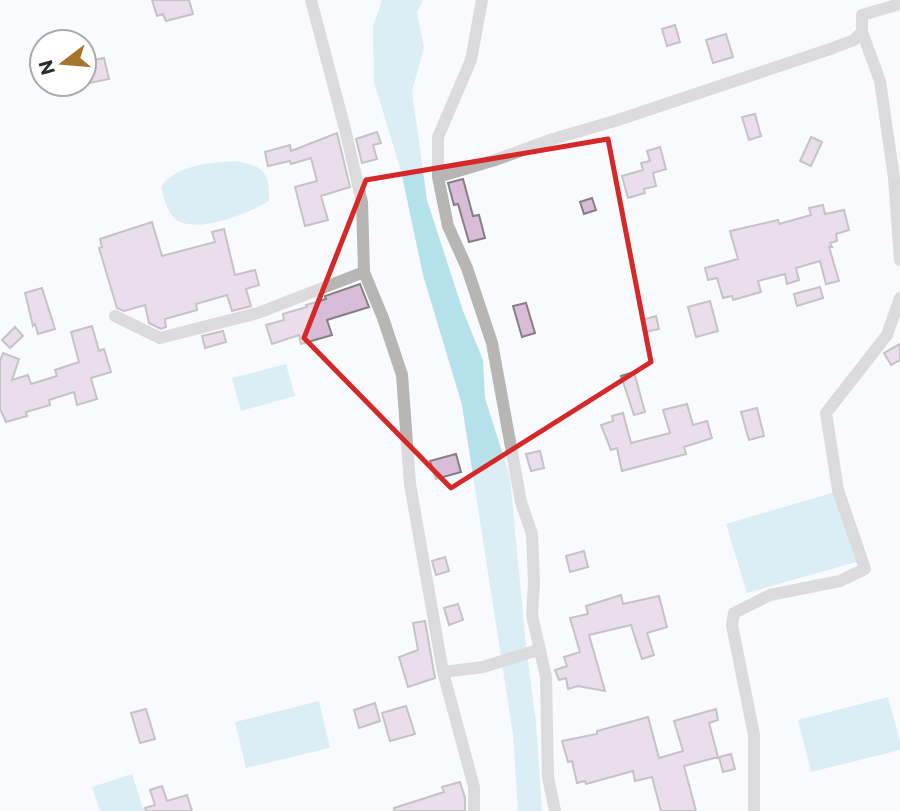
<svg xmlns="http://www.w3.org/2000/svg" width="900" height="811" viewBox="0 0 900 811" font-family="Commissioner,sans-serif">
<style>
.water{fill:#b5e1eb}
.building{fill:#d9bdd8;stroke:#838183;stroke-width:2}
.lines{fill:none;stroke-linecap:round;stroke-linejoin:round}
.street{stroke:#b7b6b5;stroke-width:12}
.marked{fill:none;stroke:#d62828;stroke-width:5;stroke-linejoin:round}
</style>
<rect width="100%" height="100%" fill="#f9fafd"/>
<path class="water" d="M382,0H423L417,12L424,48L412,91L427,200L463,311L483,360L485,398L510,477L526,646L536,722L542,811H518L513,734L462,405L423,275L401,171L374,82L373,26Z
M237,161C264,166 270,173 269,201C249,213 201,233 178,221C168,216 163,196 161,186C177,165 212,162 237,161Z
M286,364L295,396L241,411L232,378Z
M835,492L856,562L747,593L726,524Z
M888,697L900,741V750L811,772L798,720Z
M319,701L330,748L246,768L235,722Z
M132,774L144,811H100L92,787Z"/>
<path class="building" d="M152,0H189L193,14L166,21L163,14L157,16Z
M675,25L680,42L667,46L662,29Z
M726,34L733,57L713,63L706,40Z
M104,58L109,79L84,84V62Z
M755,114L761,136L749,140L742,117Z
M377,132L381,143L373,145L377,159L362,163L356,139Z
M337,133L350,187L321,196L328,220L305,226L295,187L317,181L311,158L291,164L290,161L268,166L265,152L290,145L291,151Z
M811,137L822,142L811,166L800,161Z
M660,147L666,169L653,173L656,186L644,189L645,193L628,198L622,176L643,170L641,163L650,161L647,151Z
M463,179L473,216L479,215L485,238L469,242L458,204L454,205L448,183Z
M592,198L596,210L584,214L580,202Z
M823,205L825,214L844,210L849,230L836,234L837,241L830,243L832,247H829L839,281L826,284L820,261L796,268L799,280L787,284L785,274L758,281L761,292L733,300L732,296L723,298L717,278L708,280L705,268L738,259L730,231L778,220L779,224L811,215L809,208Z
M152,222L162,256L215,242L212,232L224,229L235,275L255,270L259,285L246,289L251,306L232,311L227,295L196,304L197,310L165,319L166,327L161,329L149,323L145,305L124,311L117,308L99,248L102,247L100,239Z
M360,284L369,307L327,320L332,335L301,344L299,335L272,344L266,325L284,320L283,314L307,307L306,305L326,299L325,296Z
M820,287L823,298L797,306L794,294Z
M42,288L55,329L38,334L35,324L33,326L25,293Z
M710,301L718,331L696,337L688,307Z
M526,303L535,333L522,337L513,306Z
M656,316L659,329L645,332L642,320Z
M92,326L99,351L104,349L111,372L91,378L97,399L77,405L74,392L49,400L50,405L26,412L27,416L6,422L0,409V361L3,353L19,359L12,380L28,375L31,384L57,376L55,370L79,362L71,332Z
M15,327L23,336L10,348L2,340Z
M223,331L226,342L205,348L202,336Z
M900,344V360L891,365L884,353Z
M634,372L645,412L634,415L621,376Z
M687,404L693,425L707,421L712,438L684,447L686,454L622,471L617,448L611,450L601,425L613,421L612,416L623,413L631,443L670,433L663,410Z
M757,408L764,436L749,440L741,412Z
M540,451L544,468L531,471L526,454Z
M456,454L461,472L436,479L430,461Z
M584,551L588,567L570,572L566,556Z
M445,557L449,571L436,575L432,561Z
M621,595L623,604L659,596L667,627L647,633L654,655L642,659L631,625L589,635L605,691L578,686L568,689L566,678L559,680L555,670L567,666L564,657L580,652L570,618L588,614L586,606Z
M458,604L463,620L449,625L444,608Z
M425,621L435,678L408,687L399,657L418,650L413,623Z
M375,703L380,721L359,728L354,710Z
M406,706L415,734L390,741L382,713Z
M146,709L155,739L140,743L131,713Z
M716,709L718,720L709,723L718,757L684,766L696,811H661L652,777L635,781L633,771L586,784L585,781L577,783L572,761L568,762L562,741L597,734V731L648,717L659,758L683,751L674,721Z
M731,754L735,769L723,772L719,757Z
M460,782L465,798V811H394V808L444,792L442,787Z
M162,786L167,801L187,795L192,811H146L145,808L155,805L150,790Z"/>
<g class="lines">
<path class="street" d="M311,0L345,129L362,202L364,272L383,318L402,375L410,484L443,672L474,787V811
M482,0L471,60L438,137V177L448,226L467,268L492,343L521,502L532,534L534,583L532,615L546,677L548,777L555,811
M862,32L880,81L894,178L900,260
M438,177L495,160L553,139L618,120L833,48L854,40L862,32V15L900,4
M115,316L160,338L258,313L364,272
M443,672L483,667L538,650
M754,811V735L732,625L734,613L770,595L840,581L865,569L838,490L826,413L887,335L900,298"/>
</g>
<path d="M0 0H900V811H0ZM608,139L651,362L451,488L304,338L366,180Z" fill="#f9fafd" fill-opacity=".55" fill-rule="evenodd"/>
<path class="marked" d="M608,139L651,362L451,488L304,338L366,180Z"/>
<g transform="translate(63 63) rotate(254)"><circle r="33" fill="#ffffff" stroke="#aaabab" stroke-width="2"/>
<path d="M0-5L12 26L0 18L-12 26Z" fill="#a7742c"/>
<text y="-10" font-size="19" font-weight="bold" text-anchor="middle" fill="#2b2c2d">N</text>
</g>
</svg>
